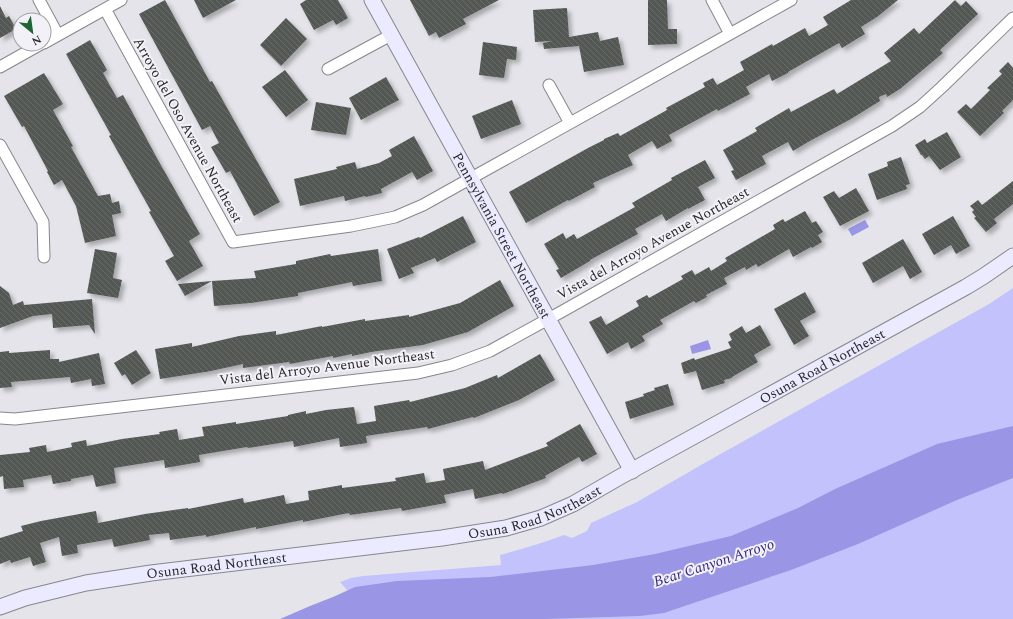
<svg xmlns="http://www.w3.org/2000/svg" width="1013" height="619" viewBox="0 0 1013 619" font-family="Spectral,serif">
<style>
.grass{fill:#c4c2fd}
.water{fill:#9a96e5}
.building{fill:url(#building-back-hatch);filter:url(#shadow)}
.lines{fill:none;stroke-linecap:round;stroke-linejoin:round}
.street-casing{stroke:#86878c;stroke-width:13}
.secondary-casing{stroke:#86878c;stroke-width:17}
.street{stroke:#fff;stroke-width:11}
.secondary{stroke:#ebeafe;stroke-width:15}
.labels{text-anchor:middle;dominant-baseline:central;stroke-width:4;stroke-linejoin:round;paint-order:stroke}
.street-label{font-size:14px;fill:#29292b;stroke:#f1f1f7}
.water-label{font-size:15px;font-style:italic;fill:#382681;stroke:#f1f1f7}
</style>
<defs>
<pattern id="building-back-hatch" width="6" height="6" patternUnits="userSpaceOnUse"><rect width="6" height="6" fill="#535854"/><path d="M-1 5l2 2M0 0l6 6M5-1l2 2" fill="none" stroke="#696d69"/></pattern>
<filter id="shadow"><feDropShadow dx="3.5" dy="3.5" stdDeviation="2" flood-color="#0004"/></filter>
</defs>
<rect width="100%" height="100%" fill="#e4e4ea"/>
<path class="grass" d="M1013,288V619H372L340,582L351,578L363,576L501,565L500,555C522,549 543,543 564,535L572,538L587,531L591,523L637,502L708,461L989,304Z"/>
<path class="water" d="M865,220L869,227L852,236L848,229Z
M708,340L711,349L692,354L690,346Z
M1013,426V478L957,500L858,544L791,570L664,613L640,616L545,619H280L310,606L333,597L355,587L397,581L490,577L593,565L655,554L731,536L798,508L835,489L937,444Z"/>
<path class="building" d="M165,0L210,82L212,81L280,202L254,216L230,171L226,173L211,147L219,143L210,126L202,130L139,14Z
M194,0H236L203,18Z
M306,0H338L348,18L336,25L333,20L314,30L300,4Z
M410,0H499L463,19L466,24L439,38L436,32L429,36Z
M648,0H667L668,29H677V44L648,45Z
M851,0H898L877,17L861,27L865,34L842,48L839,43L788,72V73L772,81L769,74L746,87L750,94L718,111L717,109L669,135L672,141L657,149L652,141L628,155L633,165L593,183L595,187L569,201L568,200L526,223L509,192L588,148L604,140V139L618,133L620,136L667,110L666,108L705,87L703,83L713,78L717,85L744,70L740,62L772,44L773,46L805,28L809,36L828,25L823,17Z
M955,0L961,6L966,1L978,14L940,50L943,53L900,89L887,97L886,94L879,97L880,101L851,119L808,142L793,151L788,142L762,156L766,164L736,180L731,171L734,170L723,150L757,131L755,128L789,108L791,112L834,89L837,94L891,61L884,53L914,28L919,34Z
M0,6L6,18L9,16L16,29L0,38Z
M567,8L569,37L598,32L600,41L618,37L624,65L584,72L579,46L544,49L543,43L552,41L535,42L533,10Z
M286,18L307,39L281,66L260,45Z
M90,40L107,70L103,73L117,98L123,95L158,160L200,234L189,241L203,266L177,281L165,261L174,256L149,212L151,211L109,136L111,135L66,54Z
M483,42L517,47L516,60L507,59L504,78L479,75Z
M1008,62L1013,68V100L1002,111L1004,113L980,136L957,112L966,104L971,109L990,90L987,88L1002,74L999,71Z
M285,70L308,100L286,117L262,87Z
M44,73L63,104L53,110L73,146L71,147L98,196L110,194L112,203L119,201L121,213L112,215L116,236L85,243L76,206L62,180L54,185L47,172L48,171L24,126L22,127L4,96Z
M386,77L399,100L361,120L349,98Z
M512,100L521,124L481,139L472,116Z
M316,102L351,108L346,135L311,130Z
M947,132L961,157L940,170L929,156L925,159L922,155H921L915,145L925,139L927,143Z
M414,136L433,171L417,180L412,172L381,189L382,193L366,197L365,196L345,201L344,196L300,206L294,179L337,169L336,167L355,162L357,169L379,163L392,156L389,150Z
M901,157L910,184L906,185L907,189L877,200L868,174L888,166L887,162Z
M705,160L715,178L698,187L705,200L688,209V208L666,221L662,214L635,229L638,234L590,260V261L561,278L556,270L559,269L544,244L563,233L566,239L574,234L577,239L635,207L632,203L672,180L671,178Z
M1013,181V204L994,219L997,223L986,232L974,218L976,217L972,212L974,210L970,206L978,200L982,205Z
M856,188L869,211L840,226L823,197L834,191L839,198Z
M805,211L812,223L816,221L823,232L818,235L822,242L812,248L811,247L793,257L789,249L758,267L756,264L746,270L745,267L724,278L727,284L706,295L707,297L696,303L694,301L660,320L663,324L642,336L645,341L631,349L628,342L607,354L589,322L601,316L606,325L639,306L636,301L647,295L649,298L683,279L681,276L692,270L695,275L709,267L711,271L727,261L725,258L775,229L773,225L783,219L785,222Z
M463,216L476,242L437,262L435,258L411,268L414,273L399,279L387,249L419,237L420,238Z
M953,216L970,246L956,254L951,245L934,255L922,234Z
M903,239L922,272L910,279L903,266L873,283L862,263Z
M95,249L117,253L113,278L122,280L118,298L87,293Z
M378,249L382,281L353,286L352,282L298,293V296L251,303L214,306L212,281L256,278L254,271L296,264V261L311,258V259V258L330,254L331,256Z
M500,280L514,306L468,332L423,345L371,352L352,356V354L333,358V356L290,364L289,362L243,368V364L206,372H205L160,379L155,349L192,343V347L239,336L276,331V335L322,326V327L365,319V321L409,315V317L460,303Z
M212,281L185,296L178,284Z
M0,286L9,293L13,305L23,301L24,305L92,299L95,334L89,325L53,328L52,314L33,316L0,328Z
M805,292L816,312L800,321L809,336L794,345L774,309Z
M760,325L771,345L754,355L758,362L732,377V378L724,380L725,383L702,390L696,371L684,374L681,363L694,358L695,360L731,348L728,342L732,340L729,334L742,326L746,333Z
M50,350V359H59V362L99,353L105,384L92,386L91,379L71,383L70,377L11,382L12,387L0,388V352L9,351V353Z
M136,350L151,373L132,385L125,374L122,376L114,363Z
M540,354L555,380L519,400L474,418L473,417L428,429L427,427L366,436L367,443L340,447L339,438L294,447L293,441L248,448L247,447L199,455L200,462L165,468L164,460L114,468L116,483L96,487L93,475L71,479V481L53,484L51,475L23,480L24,487L4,489L3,476L0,477V455L30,452L29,448L46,445L47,452L72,447L71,443L86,440L87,446L122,439L160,434L159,432L177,429L179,440L204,436L202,427L236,422V424L288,416V415L306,411V414L326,410L354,407L357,424L376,421L374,406L409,400L410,402L465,388L497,375L498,378Z
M668,384L674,405L630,419L625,402L644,396L643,394L655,390L654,388Z
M580,424L597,454L582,462L579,457L545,476L546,478L503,494L502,493L475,499L473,489L444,495L446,503L402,511L401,508L350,515L349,513L303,522V520L256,529V527L206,537V535L170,540L169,533L149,535L150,540L114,547L112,539L77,545L78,553L62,556L59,537L40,543L46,562L33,566L30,557L11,563L10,560L0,564V538L23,531L21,526L41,521L96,511L98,523L145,514L188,508V509L243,498L244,503L284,495L286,504L309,500L308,491L342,485V488L396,481L395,478L424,473L426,483L445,480L443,469L483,461L485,470L548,446L546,443Z"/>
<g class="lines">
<g class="street-casing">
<path id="street" d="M39,0L58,35
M712,0L730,34
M105,9L233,242L351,226L395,217L423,205L457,186L791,0
M44,43L121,0
M0,67L41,44
M328,69L391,35
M549,85L570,123
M0,145L43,222L44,257
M0,418L15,419L418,373L452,365L490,351L561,312L892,126L920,107L942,87L1013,18"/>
</g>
<g class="secondary-casing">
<g id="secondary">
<path id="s1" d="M372,0L632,471"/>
<path id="s2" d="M0,607L25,598L86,583L151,573L442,538L506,528L541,518L573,504L618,478L966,287L984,276L1013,256"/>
</g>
</g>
<use href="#street" class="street"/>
<use href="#secondary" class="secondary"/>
</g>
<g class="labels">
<g class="street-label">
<text transform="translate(188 130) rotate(61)">Arroyo del Oso Avenue Northeast</text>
<text stroke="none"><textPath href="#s1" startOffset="269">Pennsylvania Street Northeast</textPath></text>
<text transform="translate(653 243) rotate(-29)">Vista del Arroyo Avenue Northeast</text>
<text stroke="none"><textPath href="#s2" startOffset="869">Osuna Road Northeast</textPath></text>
<text transform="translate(327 367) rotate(-7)">Vista del Arroyo Avenue Northeast</text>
<text stroke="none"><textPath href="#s2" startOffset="545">Osuna Road Northeast</textPath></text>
<text stroke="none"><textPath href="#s2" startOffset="221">Osuna Road Northeast</textPath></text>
</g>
<g class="water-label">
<text transform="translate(714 563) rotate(-18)">Bear Canyon Arroyo</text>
</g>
</g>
<g transform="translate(32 32) rotate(151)"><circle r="19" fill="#f1f1f7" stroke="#a1a1a5"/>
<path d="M0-3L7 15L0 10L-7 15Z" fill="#1e6633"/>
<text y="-6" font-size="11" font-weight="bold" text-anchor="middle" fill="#29292b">N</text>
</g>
</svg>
